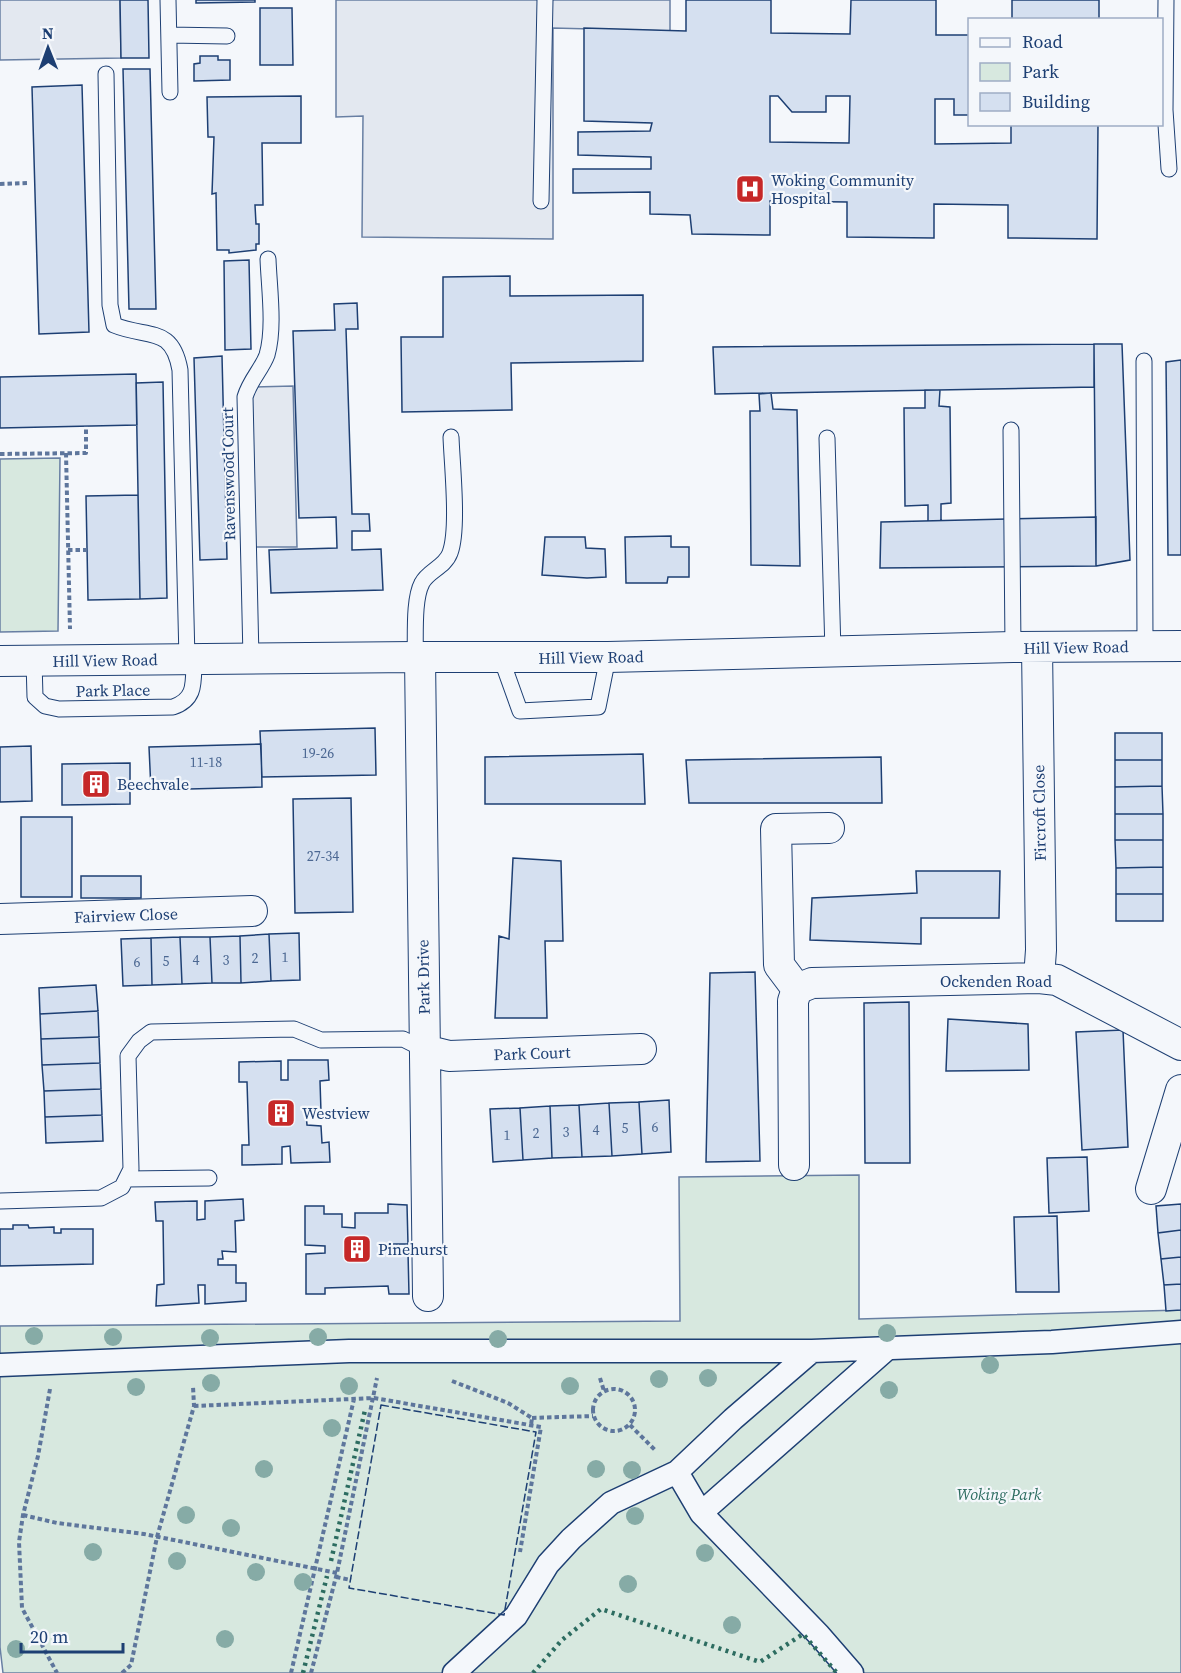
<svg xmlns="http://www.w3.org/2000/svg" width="1181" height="1673" viewBox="0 0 1181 1673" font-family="'Source Serif 4',serif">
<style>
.green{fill:#d7e8df;stroke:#687fa3;stroke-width:1.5}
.parking{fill:#e3e8f0;stroke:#687fa3;stroke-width:1.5}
.building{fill:#d5e0f0;stroke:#1d3f73;stroke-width:1.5;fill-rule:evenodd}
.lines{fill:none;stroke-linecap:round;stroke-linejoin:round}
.service-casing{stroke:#1d3f73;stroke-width:17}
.pedestrian-casing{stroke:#1d3f73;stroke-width:25}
.minor-casing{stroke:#1d3f73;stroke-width:32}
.path{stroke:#5e769c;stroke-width:4;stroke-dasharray:4.5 3;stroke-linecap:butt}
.service{stroke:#f4f7fb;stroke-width:15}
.pedestrian{stroke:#f4f7fb;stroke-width:22}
.minor{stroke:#f4f7fb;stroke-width:30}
.hedge{stroke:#2c6c60;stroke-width:4.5;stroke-dasharray:3 4.5;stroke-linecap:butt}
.fence{stroke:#1d3f73;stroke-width:1.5;stroke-dasharray:8 3;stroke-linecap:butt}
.tree{fill:#86aba6}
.labels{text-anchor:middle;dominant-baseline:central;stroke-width:4.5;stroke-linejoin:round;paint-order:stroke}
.number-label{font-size:14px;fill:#4b6792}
.poi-label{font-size:16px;fill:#1d3f73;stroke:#f4f7fb;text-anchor:start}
.street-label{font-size:16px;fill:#1d3f73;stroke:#f4f7fb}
.park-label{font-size:16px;font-style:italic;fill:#2c6c60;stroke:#f4f7fb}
</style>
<rect width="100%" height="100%" fill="#f4f7fb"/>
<path class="green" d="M60,458L58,631L0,632V459Z
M859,1175V1319L1181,1310V1673H3L0,1647V1326L680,1321L679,1177Z"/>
<path class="parking" d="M0,0H120L121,58L0,60Z
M336,0H670V31L553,28V239L362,237L363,116L336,117Z
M293,386L297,547H253L249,387Z"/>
<path class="building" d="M120,0H148L149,58H121Z
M196,0H255V2L196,3Z
M686,0H771V33L850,34L851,0H936V35H970V115H954V99H935V144L1011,143V124H1098L1097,239L1008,238V205L934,204V238L847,237V202L770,201V235L692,234L690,215L650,214V192L573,193V169H651V157L578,155V132L650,131L652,123L584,121V28L686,31ZM770,96H778L792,112H826V96H850L849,143L770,142Z
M1012,0H1099V20H1012Z
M260,8H292L293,65H260Z
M200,56H218V60H230V80L194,81V64L200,63Z
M123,69H150L156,309H129Z
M82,85L89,332L39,334L32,87Z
M301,96V143H262L263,205H255L256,224H259V244H256V250L229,253V250H217L216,193L212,194L214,137H208L207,97Z
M249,260L251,349L225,350L224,261Z
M510,276V296L643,295V361L511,363L512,410L402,412L401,337H443V277Z
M357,303L358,329H346L352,514H369L370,531H352V550L381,549L383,590L271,593L269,550L337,548L336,517L299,518L293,331L335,330L334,304Z
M1094,344V387L715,394L713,347Z
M1094,344H1122L1130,560L1096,566Z
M222,356L227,559L200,560L194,358Z
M1181,360V555H1168L1166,362Z
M136,374L137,425L0,428V377Z
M163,382L167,598L140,599L136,383Z
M925,390H940L939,406L950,407L951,503L941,504V521H928V505L905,506L904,408H925Z
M771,393L773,409L797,410L800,566L751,565L750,411H760L759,394Z
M138,495L140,599L88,600L86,496Z
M1096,517V566L880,568L881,522Z
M671,536V547H689V577H668L667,583H626L625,537Z
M545,537H585L586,548L605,549L606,577L587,578L542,575Z
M375,728L376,775L262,777L260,731Z
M1115,733H1162V760H1115Z
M261,744L262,787L151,790L149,747Z
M31,746L32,801L0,802V747Z
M643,754L645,804H485V757Z
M881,757L882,803H689L686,760Z
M1115,760H1162V786L1115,787Z
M130,763V804L62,805V764Z
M1162,786L1163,814H1115V787Z
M351,798L353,912L295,913L293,799Z
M1115,814H1163V840H1115Z
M21,817H72V897H21Z
M1115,840H1163V867L1116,868Z
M513,858L561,861L563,941H545L547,1018H495L499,936L509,939Z
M1163,867V894H1116V868Z
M916,871H1000L999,918H921V944L810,940L812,898L917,893Z
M81,876H141V898H81Z
M1116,894H1163V921H1116Z
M299,933L300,980L271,981L269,934Z
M269,934L271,981L241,983L240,936Z
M240,936L241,983H212L210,937Z
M180,937H210L212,983L182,984Z
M180,937L182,984L152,985L151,938Z
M151,938L152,985L123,986L121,939Z
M755,972L760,1161L706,1162L710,973Z
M96,985L98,1011L40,1014L39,988Z
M909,1002L910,1163H865L864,1003Z
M98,1011L99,1037L41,1039L40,1014Z
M948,1019L1028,1024L1029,1070L946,1071Z
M1123,1030L1128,1147L1082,1150L1076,1032Z
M99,1037L100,1063L42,1065L41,1039Z
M288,1060H328L329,1080L320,1081L321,1112L306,1113L307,1125L321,1126L322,1143L329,1142L330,1162L291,1163L290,1146L282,1147V1164L242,1165V1145H249L247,1082H239V1062L281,1061V1080H288Z
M100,1063L101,1089L44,1091L42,1065Z
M101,1089L102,1115L45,1117L44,1091Z
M669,1100L671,1152L642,1154L639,1102Z
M639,1102L642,1154L612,1156L609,1103Z
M609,1103L612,1156L582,1157L579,1105Z
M579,1105L582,1157L552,1158L550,1106Z
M550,1106L552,1158L523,1160L520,1108Z
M520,1108L523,1160L493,1162L490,1109Z
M102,1115L103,1141L46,1143L45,1117Z
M1087,1157L1089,1211L1049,1213L1047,1158Z
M243,1199L244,1220L235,1221L236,1252L222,1251L223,1259H218V1265H236V1283H246V1301L205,1304V1285H198L199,1303L156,1306L157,1285L164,1284L163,1221H156L155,1202L197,1201V1220L205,1219V1201Z
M388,1204L407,1205L408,1244H388L389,1252H408L409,1294H389L388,1286L325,1288V1294H306V1254L325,1253V1246L305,1245V1206H324V1214H342V1227L355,1228V1213H388Z
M1181,1204V1230L1158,1233L1156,1206Z
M1057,1216L1059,1292H1016L1014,1217Z
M13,1225H28L29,1228L54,1227V1233H61V1229H93V1264L0,1266V1229H13Z
M1181,1230V1257L1161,1259L1158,1233Z
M1181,1257V1284L1164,1285L1161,1259Z
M1181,1284V1310L1166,1311L1164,1285Z"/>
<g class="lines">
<g class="service-casing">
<path id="service" d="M168,0L170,92
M1166,0L1165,110L1169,169
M169,35L227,36
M106,74L110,305L114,325C148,339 172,325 180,370L187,659
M541,201L545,0
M1144,361L1145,646
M1011,430L1013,647
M827,438L833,652
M415,657C416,637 413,600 422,583C428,571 445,567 450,553C459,529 452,465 451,437
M251,658L245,397C250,380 262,369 267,355C275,328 269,287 268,259
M501,658L520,711L598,707L608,657
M34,661L35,697L45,706L59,709L173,707C197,699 193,681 194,659
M126,1179L209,1178
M0,1201L101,1198L122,1187L131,1169L128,1056L139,1041L151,1032L294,1029L321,1040L403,1039L425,1050"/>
</g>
<g class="pedestrian-casing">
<path id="pedestrian" d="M0,1365L349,1351H812L1052,1342L1181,1332
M677,1472L701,1513L819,1635L852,1673
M701,1513L888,1348
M454,1673L516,1616L548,1564L571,1539L611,1503L677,1472L733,1419L812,1351"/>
</g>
<g class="minor-casing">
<path id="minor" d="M1037,647L1041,950L1039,978
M420,657L428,1296
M0,661L415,657H608L1013,647L1181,646
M0,919L252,911
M797,989L812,983L1039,978L1057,980L1181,1045
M425,1050L449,1056L641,1049
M794,1165L793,1001L797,989L779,965L776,829L829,828
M1151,1189L1181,1090"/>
</g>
<path class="path" d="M0,184L27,183
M66,453L70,629
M0,454L86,453V426
M68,550H87
M600,1378L604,1391
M452,1381L508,1403L532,1418L531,1425
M593 1410a21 21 0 1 1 42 0a21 21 0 1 1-42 0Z
M50,1389L38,1456L23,1515L19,1542L22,1608L57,1673
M194,1406L374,1398L541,1427L520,1552
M532,1418L593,1416
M630,1425L656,1451
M23,1515L57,1523L144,1534L337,1573
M336,1577L351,1580
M122,1673L131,1665L157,1537L194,1406L193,1386
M291,1673L354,1399
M311,1673L337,1573L377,1378"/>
<use href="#service" class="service"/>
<use href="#pedestrian" class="pedestrian"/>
<use href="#minor" class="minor"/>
<path class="hedge" d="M331,1561L365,1410
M303,1673L327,1576
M533,1673L562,1640L601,1609L760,1662L803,1634L837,1673"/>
<path class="fence" d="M381,1405L536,1432L504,1615L349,1588Z"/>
</g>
<g class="tree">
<circle cx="887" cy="1333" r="9"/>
<circle cx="34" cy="1336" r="9"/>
<circle cx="113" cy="1337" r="9"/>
<circle cx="318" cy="1337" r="9"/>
<circle cx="210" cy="1338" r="9"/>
<circle cx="498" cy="1339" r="9"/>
<circle cx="990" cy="1365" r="9"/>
<circle cx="708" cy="1378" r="9"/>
<circle cx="659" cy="1379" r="9"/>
<circle cx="211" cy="1383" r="9"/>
<circle cx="349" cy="1386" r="9"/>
<circle cx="570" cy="1386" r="9"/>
<circle cx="136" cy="1387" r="9"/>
<circle cx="889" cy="1390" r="9"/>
<circle cx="332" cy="1428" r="9"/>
<circle cx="264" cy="1469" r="9"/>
<circle cx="596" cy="1469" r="9"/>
<circle cx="632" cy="1470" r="9"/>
<circle cx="186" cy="1515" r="9"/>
<circle cx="635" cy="1516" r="9"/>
<circle cx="231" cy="1528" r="9"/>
<circle cx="93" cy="1552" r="9"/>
<circle cx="705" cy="1553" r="9"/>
<circle cx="177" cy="1561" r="9"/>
<circle cx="256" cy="1572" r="9"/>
<circle cx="303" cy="1582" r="9"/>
<circle cx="628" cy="1584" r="9"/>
<circle cx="732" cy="1625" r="9"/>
<circle cx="225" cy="1639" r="9"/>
<circle cx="16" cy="1649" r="9"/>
</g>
<defs>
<g id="hospital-square" transform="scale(1.5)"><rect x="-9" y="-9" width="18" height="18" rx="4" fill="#c62828" stroke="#f4f7fb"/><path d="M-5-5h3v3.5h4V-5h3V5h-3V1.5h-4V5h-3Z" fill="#fff"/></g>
<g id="building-square" transform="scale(1.5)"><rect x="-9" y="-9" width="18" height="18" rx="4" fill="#c62828" stroke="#f4f7fb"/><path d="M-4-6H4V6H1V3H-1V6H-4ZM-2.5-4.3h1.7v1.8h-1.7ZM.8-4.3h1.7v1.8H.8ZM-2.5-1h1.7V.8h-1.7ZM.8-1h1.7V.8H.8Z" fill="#fff"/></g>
</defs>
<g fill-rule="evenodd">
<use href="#hospital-square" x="750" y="189"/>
<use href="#building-square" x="96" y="784"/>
<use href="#building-square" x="281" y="1113"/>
<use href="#building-square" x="357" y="1249"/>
</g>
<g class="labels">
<g class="number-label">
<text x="318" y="753">19-26</text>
<text x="206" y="762">11-18</text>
<text x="323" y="856">27-34</text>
<text x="285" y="957">1</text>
<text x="255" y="958">2</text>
<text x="196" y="960">4</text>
<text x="226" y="960">3</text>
<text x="166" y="961">5</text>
<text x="137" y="962">6</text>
<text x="655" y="1127">6</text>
<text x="625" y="1128">5</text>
<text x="596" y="1130">4</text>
<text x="566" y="1132">3</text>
<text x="536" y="1133">2</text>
<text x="507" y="1135">1</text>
</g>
<g class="poi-label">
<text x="771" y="180">Woking Community<tspan x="771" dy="18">Hospital</tspan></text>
<text x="117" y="784">Beechvale</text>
<text x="302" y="1113">Westview</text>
<text x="378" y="1249">Pinehurst</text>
</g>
<g class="street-label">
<text transform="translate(228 474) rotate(-91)">Ravenswood Court</text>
<text transform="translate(1076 647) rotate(-1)">Hill View Road</text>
<text transform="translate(591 657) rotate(-1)">Hill View Road</text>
<text transform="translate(105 660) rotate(-1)">Hill View Road</text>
<text transform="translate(113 690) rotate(-1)">Park Place</text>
<text transform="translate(1039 813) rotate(-91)">Fircroft Close</text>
<text transform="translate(126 915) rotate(-2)">Fairview Close</text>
<text transform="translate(423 977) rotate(-91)">Park Drive</text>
<text x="996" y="981">Ockenden Road</text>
<text transform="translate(532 1053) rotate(-2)">Park Court</text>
</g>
<g class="park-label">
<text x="999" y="1494">Woking Park</text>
</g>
</g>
<rect x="968" y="18" width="195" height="108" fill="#f4f7fb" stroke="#9eadc5" stroke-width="1.5"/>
<rect x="980" y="38" width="30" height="9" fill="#f4f7fb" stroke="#9eadc5" stroke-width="1.5"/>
<text x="1022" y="48" font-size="18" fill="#1d3f73">Road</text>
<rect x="980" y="63" width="30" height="18" fill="#d7e8df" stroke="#9eadc5" stroke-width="1.5"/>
<text x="1022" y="78" font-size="18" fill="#1d3f73">Park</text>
<rect x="980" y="93" width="30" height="18" fill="#d5e0f0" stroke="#9eadc5" stroke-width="1.5"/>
<text x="1022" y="108" font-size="18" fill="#1d3f73">Building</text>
<g transform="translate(48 48) rotate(359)" stroke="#f4f7fb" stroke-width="4.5" paint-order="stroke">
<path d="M0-4.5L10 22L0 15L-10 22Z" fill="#1d3f73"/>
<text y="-9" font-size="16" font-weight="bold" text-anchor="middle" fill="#1d3f73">N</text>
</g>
<path d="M21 1643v9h102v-9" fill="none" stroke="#1d3f73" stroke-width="3"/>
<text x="30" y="1643" font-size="18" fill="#1d3f73" stroke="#f4f7fb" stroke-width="4.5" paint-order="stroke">20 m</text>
</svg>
